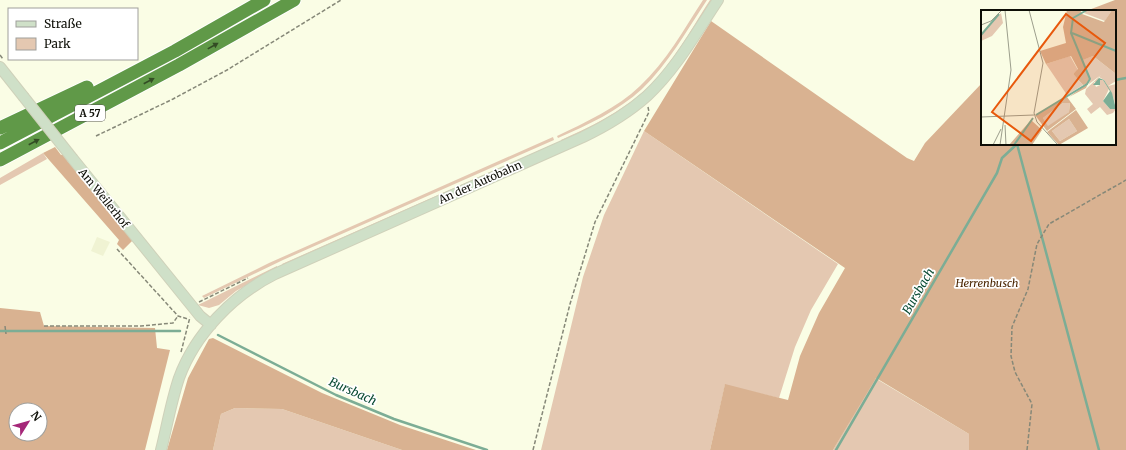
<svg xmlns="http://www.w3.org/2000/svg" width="1126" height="450" viewBox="0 0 1126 450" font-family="Merriweather,serif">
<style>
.built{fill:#f0f3d3}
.green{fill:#e4c8b1}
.forest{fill:#d9b291;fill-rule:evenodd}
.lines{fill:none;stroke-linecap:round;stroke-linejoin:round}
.stream{stroke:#7cad95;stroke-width:2.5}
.secondary-casing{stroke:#cfd1ba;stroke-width:12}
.highway-casing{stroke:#fff;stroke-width:15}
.path{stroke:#868878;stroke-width:1.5;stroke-dasharray:4 2;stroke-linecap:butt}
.secondary{stroke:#cfe0c8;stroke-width:10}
.highway{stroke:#609948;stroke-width:13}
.secondary-bridge-casing{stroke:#cfd1ba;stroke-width:12;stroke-linecap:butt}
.secondary-bridge{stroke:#cfe0c8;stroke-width:10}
.oneway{fill:#334d24}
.labels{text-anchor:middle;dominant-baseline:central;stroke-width:3.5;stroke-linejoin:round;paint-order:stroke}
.shield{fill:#fff;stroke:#565751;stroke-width:1}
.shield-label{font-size:10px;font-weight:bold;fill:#0e0f07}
.street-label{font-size:11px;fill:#0e0f07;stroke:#fff}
.park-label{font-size:11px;font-style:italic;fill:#4a2500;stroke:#fff}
.water-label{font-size:12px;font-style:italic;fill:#074931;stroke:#fff}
.inset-river{fill:none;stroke:#7cad95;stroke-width:2}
.inset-road{fill:none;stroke:#9c9e8c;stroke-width:1}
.view{fill:#e8590c;fill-opacity:0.15;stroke:#e8590c;stroke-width:2}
.inset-edge{fill:none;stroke:#0e0f07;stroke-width:2}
</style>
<rect width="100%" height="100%" fill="#fafde5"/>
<path class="built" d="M97,237L110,242L103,256L91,251Z"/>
<path class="green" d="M703,0H707C687,30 668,64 642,89C618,111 588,125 558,138L557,136C586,122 617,108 640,86C666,62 684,29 703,0Z
M710,0H713C690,35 669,72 636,100C614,118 587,130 562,142L561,140C590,127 619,113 643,92C671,67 690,31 710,0Z
M644,131L838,264L811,310L795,347L779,398L725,385L710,450H541L583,277L604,215Z
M553,137L554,140L283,260L204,298L202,296L269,263Z
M556,143L557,144L283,266L282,264Z
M43,153L47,159L0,185V178Z
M277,266V268L236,291L219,305L209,308L198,305Z
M875,378L969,434V450H833Z
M235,408L282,409L402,450H213L221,414Z"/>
<path class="forest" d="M1115,0H1126V450H969V434L876,378L833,450H710L725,384L788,400L800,356L819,313L845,268L644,131L711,21L907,158L914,161L925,143L982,83V144H1115V11H1086Z
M55,147L61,155L64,154L133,240L123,250L117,244L119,240L43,153Z
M0,308L40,312L44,326L155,328L157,348L170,350L145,450H0ZM16,410H40V434H16Z
M213,338L322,393L400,425L476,450H402L282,409L235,408L221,414L213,450H167L188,378L209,339Z"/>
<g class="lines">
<path class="stream" d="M1115,80L1126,78
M1017,144L1099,450
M0,331H180
M218,335L336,395L394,419L487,450
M836,450L997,173L1002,158L1017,144"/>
<g class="secondary-casing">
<path id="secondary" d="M0,67L23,96
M73,159L200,316L211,325
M161,450C167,426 171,402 179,378C195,334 233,295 275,274L583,137C606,126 628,113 647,96C676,69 696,33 718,0"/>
</g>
<g class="highway-casing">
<path id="highway" d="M0,128L87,87
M0,143L175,51L264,0
M0,160L179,65L294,0"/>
</g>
<path class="path" d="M0,55L3,59
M96,136L173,99L227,70L341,0
M117,249L178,316L188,319
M199,302L248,278
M5,326L6,334
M44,326H141L173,323L178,316
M181,352L190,317
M533,450L570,304L595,222L649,112L648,107
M1027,450L1032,404L1015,372L1011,356L1012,327L1028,289L1037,244L1049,224L1126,180"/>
<use href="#secondary" class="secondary"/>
<use href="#highway" class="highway"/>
<g class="secondary-bridge-casing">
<path id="secondary-bridge" d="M23,96L73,159"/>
</g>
<use href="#secondary-bridge" class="secondary-bridge"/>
</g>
<defs><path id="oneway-solid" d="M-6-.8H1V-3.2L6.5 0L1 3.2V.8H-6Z"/></defs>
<g class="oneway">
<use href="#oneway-solid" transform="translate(213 46) rotate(-29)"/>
<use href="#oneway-solid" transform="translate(149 81) rotate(-28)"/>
<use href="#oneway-solid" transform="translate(34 142) rotate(-28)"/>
</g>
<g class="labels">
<rect class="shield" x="75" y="105" width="30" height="16" rx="3"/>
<g class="shield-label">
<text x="90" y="113">A 57</text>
</g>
<g class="street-label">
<text transform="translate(480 182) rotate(-24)">An der Autobahn</text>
<text transform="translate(104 198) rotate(51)">Am Weilerhof</text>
</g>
<g class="park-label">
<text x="987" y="283">Herrenbusch</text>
</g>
<g class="water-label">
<text transform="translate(918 291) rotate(-60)">Bursbach</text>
<text transform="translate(353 391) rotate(24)">Bursbach</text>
</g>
</g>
<g transform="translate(981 10)">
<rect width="135" height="135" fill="#fafde5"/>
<path d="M106,0H131L124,11L103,3ZM20,3L22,13L11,26L0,31V25ZM89,46L97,60L92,64L102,75L86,85L65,54ZM112,46L135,64V71L127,76L135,74V97L132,87L123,70L118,67L117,72H113L115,77L119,75V70H122L128,79L122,91L129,99H135L132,103L126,105L119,97L110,104L106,99L112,94L104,84L105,79L120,65L108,74L109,69L101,50ZM82,93H89L88,102L67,117L62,108ZM88,109L96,121L79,131L71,121Z" fill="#e4c8b1"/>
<path d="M86,0H99L101,4L123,12L131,0H135V64L112,46L102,50L109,69L105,78L88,87L106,74L102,75L92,64L97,59L90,46L65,54L59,41L85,33L82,17ZM86,87L95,99L66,121L54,105ZM82,93H89L88,102L67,116L62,108ZM95,100L107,118L78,135L66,122ZM88,109L96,121L79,131L71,121ZM50,110L61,120L51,135H28Z" fill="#d9b291" fill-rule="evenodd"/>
<path d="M118,68L123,70L131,83L135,99H129L122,91L129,81L122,70H119V75H112Z" fill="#7cad95"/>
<path class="inset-river" d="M91,23L135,41M0,25L18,4M55,105L106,74L109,69L90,23L92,8L106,0M33,135L52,108"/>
<path class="inset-road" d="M48,0L62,53L53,103L56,112L77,135M0,15L10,11L21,0M0,107L53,105M24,115L25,135M12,135L20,119M19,135L30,60L24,0"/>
<path class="view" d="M85,4L124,33L50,131L11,102Z"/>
<rect width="135" height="135" class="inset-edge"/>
</g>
<rect x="8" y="8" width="130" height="52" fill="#ffffff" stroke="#9f9f9c"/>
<rect x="16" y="21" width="20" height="6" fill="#cfe0c8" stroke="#9f9f9c"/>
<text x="44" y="28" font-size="12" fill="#0e0f07">Straße</text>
<rect x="16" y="38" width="20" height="12" fill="#e4c8b1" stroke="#9f9f9c"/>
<text x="44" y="48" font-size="12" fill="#0e0f07">Park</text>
<g transform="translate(28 422) rotate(53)"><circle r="19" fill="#ffffff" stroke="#9f9f9c"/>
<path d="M0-3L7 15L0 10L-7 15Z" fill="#a52779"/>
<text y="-6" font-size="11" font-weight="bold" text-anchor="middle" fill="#0e0f07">N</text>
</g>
</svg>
